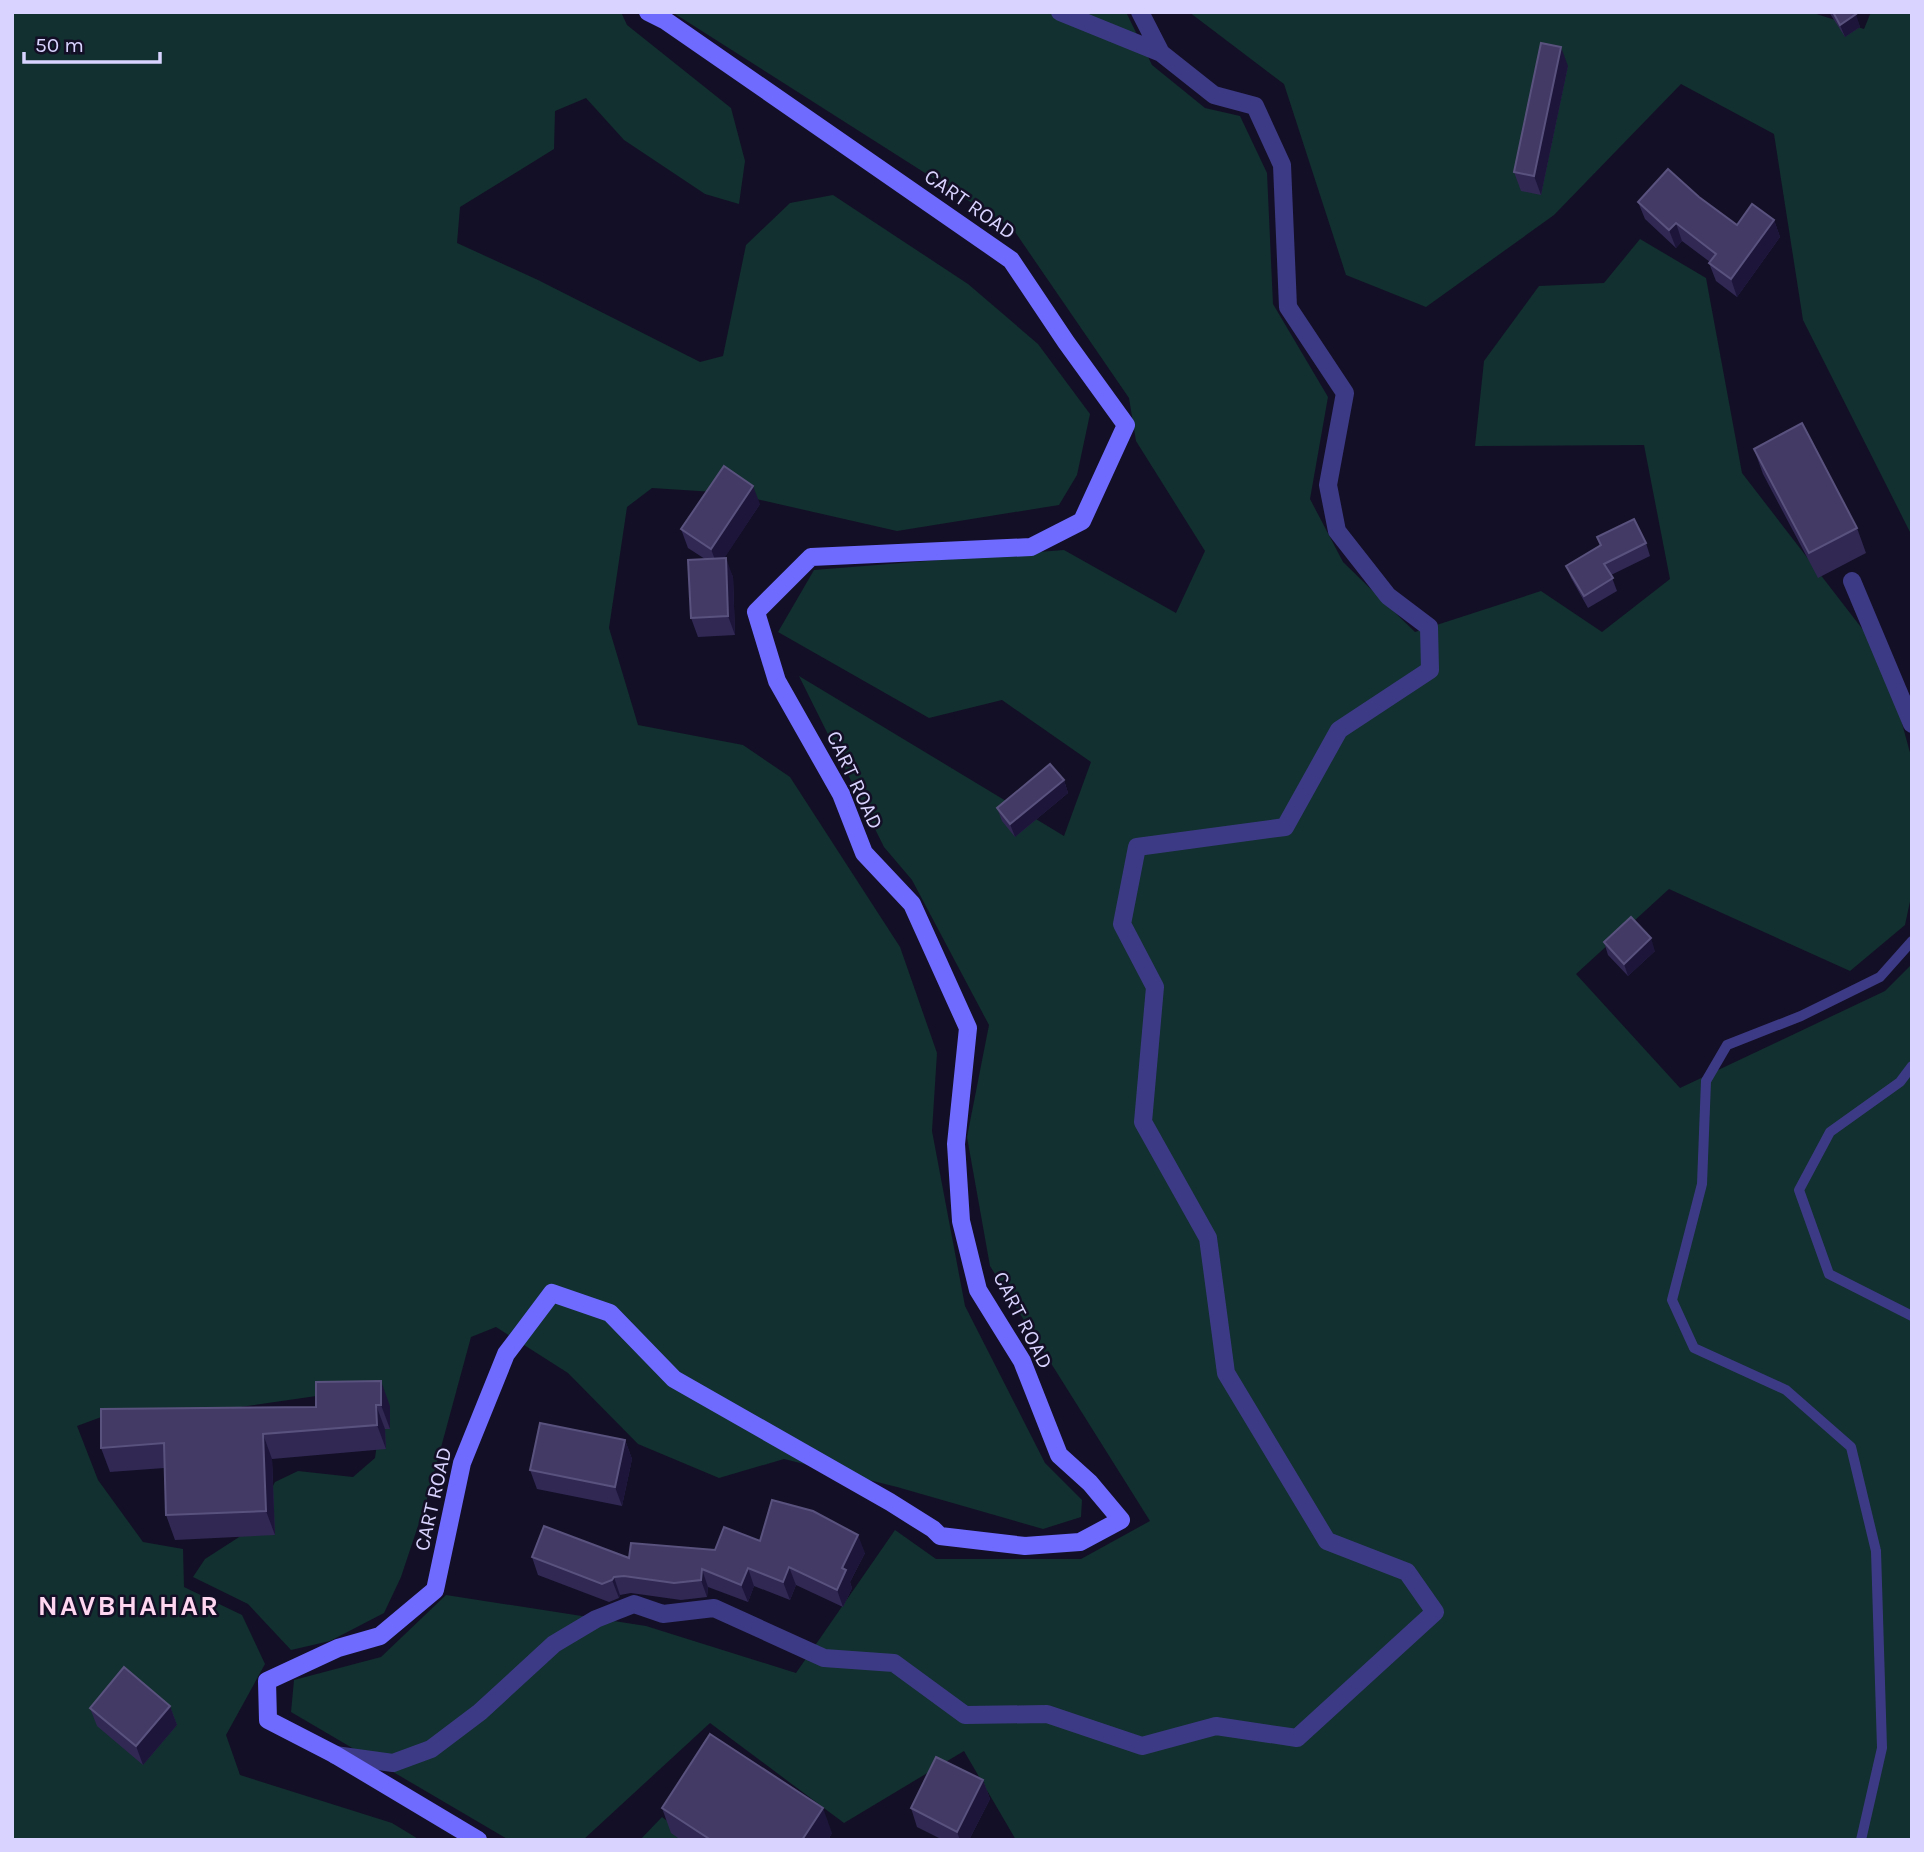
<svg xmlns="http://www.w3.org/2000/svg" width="1924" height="1852" viewBox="0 0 1924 1852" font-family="Karla,sans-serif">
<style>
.green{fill:#12302f}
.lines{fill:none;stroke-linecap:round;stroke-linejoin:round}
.lane{stroke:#3d3a85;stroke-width:10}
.street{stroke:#3d3a85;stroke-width:18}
.secondary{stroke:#6f6bff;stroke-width:18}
.wall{fill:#312854}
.shaded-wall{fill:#1d163a}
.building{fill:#433a66;stroke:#5a527e;stroke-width:2}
.labels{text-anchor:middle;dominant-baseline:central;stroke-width:5;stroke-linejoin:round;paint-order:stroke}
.street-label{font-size:21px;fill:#d9d4ff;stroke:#130f26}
.district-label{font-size:28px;font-weight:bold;letter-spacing:2px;fill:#ffd6f0;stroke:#130f26}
</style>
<rect width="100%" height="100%" fill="#130f26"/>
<path class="green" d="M12,12H621L627,25L731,108L745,161L739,204L705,194L624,140L586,98L555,111L554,149L460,207L457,243L538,280L700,362L723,356L746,245L790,203L833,195L968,284L1038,344L1090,414L1077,475L1059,505L897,531L730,493L652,488L627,507L609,628L638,725L743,745L790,777L900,947L937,1053L932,1131L965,1306L1045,1463L1082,1500L1081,1517L1043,1529L897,1487L784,1459L719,1478L638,1444L568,1373L496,1327L471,1337L427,1499L401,1577L384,1613L330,1641L291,1650L248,1604L193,1577L205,1559L250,1530L275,1482L298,1471L353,1477L375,1458L382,1407L351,1391L213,1411L123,1409L77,1426L98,1480L143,1542L183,1549L184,1587L242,1615L265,1664L226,1735L240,1775L392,1823L420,1840H12Z
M672,12H1126L1152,65L1205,108L1240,116L1267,173L1273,304L1328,397L1310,499L1343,562L1415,632L1541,591L1602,632L1670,579L1644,445L1475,446L1484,361L1539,286L1604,283L1640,239L1706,278L1742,473L1884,657L1912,760V892L1905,925L1850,971L1669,889L1576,974L1680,1088L1885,991L1912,964V1840H1016L964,1751L844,1823L710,1723L583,1840H509L291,1712L294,1680L381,1657L446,1595L646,1626L796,1673L895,1530L936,1559H1081L1150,1521L990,1266L967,1137L989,1025L912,880L884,847L799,676L1064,836L1091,762L1002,700L929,718L778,632L814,570L1064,550L1176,613L1205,551L1136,441L1129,398L1013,229Z
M1189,12H1810L1864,29L1871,12H1912V536L1803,320L1774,134L1681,84L1554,215L1426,307L1346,275L1284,84Z
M662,1817L692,1840H640Z"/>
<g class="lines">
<path class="lane" d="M1912,1066L1900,1082L1830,1132L1799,1190L1829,1274L1912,1316
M1861,1840L1882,1748L1876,1551L1851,1447L1786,1390L1694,1348L1672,1300L1702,1184L1706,1081L1727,1045L1801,1016L1880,977L1912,941"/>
<path class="street" d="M1060,12L1161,53
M1852,581L1912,724
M335,1755L393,1763L431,1749L480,1712L554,1644L596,1619L634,1604L663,1614L714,1608L824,1658L894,1663L965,1715L1047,1714L1142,1746L1216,1726L1297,1738L1435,1612L1407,1572L1327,1541L1226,1373L1208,1238L1143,1122L1155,987L1122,924L1137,847L1285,827L1339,730L1430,670L1429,627L1388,596L1337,531L1328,485L1345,393L1288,307L1282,165L1255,106L1214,95L1161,53L1140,12"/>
<path class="secondary" d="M478,1840L334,1754L268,1720L267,1681L338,1648L380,1636L435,1590L462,1463L506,1354L552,1293L610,1313L674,1379L890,1502L933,1529L940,1536L1025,1546L1080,1542L1121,1520L1090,1483L1059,1455L1022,1361L978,1290L961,1221L956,1144L968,1028L912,904L864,853L841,794L777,681L756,612L811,557L1031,547L1082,521L1126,425L1066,342L1011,260L666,21L648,12"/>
</g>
<path class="wall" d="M1829,12H1854L1860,27L1845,37Z
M1568,66L1541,195L1521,191L1514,172Z
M1699,197L1737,225L1774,220L1780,237L1737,297L1716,281L1709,263L1710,262L1682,241L1676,248L1645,219L1638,202Z
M1754,449L1857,528L1866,553L1818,578L1763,474Z
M760,504L724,558L733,577L735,635L698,637L691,618L705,559L688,548L681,529Z
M1597,537L1646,543L1650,556L1611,575L1617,591L1588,608L1571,578L1566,566L1600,546Z
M1064,780L1068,793L1015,837L1002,821L997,808Z
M1604,942L1655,951L1628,976L1608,955Z
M316,1382L390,1406V1429H385L386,1449L272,1459L275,1535L175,1540L166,1515L164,1468L110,1472L101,1448L316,1407Z
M625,1440L632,1459L622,1506L537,1489L530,1470Z
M760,1541L865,1553L850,1582L852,1588L843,1607L796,1585L790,1600L754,1586L748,1602L708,1587L707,1597L681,1600L631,1593L620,1595L619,1598L609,1602L538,1575L532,1557L629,1558L715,1550Z
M170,1706L177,1725L143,1765L97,1726L90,1708Z
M983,1780L990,1799L969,1840H943L917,1827L911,1808Z
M662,1808L832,1833L828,1840H681L671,1833Z"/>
<path class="shaded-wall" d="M1856,14L1860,27L1845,37L1840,25Z
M1561,47L1568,66L1541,195L1534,176Z
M1774,220L1780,237L1737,297L1731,279Z
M1676,223L1682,241L1676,248L1669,230Z
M753,486L760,504L718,568L711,549Z
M726,558L733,577L735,635L728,616Z
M1064,780L1068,793L1015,837L1010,824Z
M1651,938L1655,951L1628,976L1624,964Z
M381,1381L390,1406V1429L381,1405Z
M376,1405L385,1429L386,1449L377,1425Z
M263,1434L272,1459L275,1535L266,1511Z
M625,1440L632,1459L622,1506L615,1487Z
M858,1535L865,1553L850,1582L852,1588L843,1607L837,1590L842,1568Z
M789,1567L796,1585L790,1600L783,1582Z
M748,1568L754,1586L748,1602L741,1585Z
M702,1569L708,1587L707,1597L701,1580Z
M614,1577L620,1595L619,1598L612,1580Z
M170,1706L177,1725L143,1765L136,1746Z
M983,1780L990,1799L969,1840H960L957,1832Z
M823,1808L832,1833L828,1840H802Z"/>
<path class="building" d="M1833,12H1854L1856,14L1840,25Z
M1541,43L1561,47L1534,176L1514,172Z
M1668,169L1699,197L1737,225L1752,204L1774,220L1731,279L1709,263L1716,254L1676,223L1669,230L1638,202Z
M1802,423L1857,528L1809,553L1754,449Z
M724,466L753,486L711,549L681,529Z
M1634,519L1646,543L1604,564L1613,578L1584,596L1566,566L1601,545L1597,537Z
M726,558L728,616L691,618L688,560Z
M1050,764L1064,780L1010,824L997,808Z
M1631,917L1651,938L1624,964L1604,942Z
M381,1381V1405H376L377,1425L263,1434L266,1511L166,1515L164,1443L101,1448V1409L316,1407V1382Z
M540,1423L625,1440L615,1487L530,1470Z
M772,1500L813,1511L858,1535L842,1568L846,1570L837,1590L789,1567L783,1582L748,1568L741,1585L702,1569L701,1580L674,1583L624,1576L614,1577L612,1580L602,1584L532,1557L544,1526L629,1558L631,1543L715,1550L724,1527L760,1541Z
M124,1667L170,1706L136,1746L90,1708Z
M710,1734L823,1808L802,1840H711L662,1808Z
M936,1757L983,1780L957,1832L911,1808Z"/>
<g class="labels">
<g class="street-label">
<text transform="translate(970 204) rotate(35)">CART ROAD</text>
<text transform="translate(855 780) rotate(65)">CART ROAD</text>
<text transform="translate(1023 1320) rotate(63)">CART ROAD</text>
<text transform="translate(433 1499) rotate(-77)">CART ROAD</text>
</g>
<g class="district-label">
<text x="129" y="1605">NAVBHAHAR</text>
</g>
</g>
<rect width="1924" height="1852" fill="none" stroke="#d9d4ff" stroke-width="28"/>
<path d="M24 52v10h136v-10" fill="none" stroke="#d9d4ff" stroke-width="3.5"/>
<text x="35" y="52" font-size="21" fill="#d9d4ff" stroke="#130f26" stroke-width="5" paint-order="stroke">50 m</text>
</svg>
